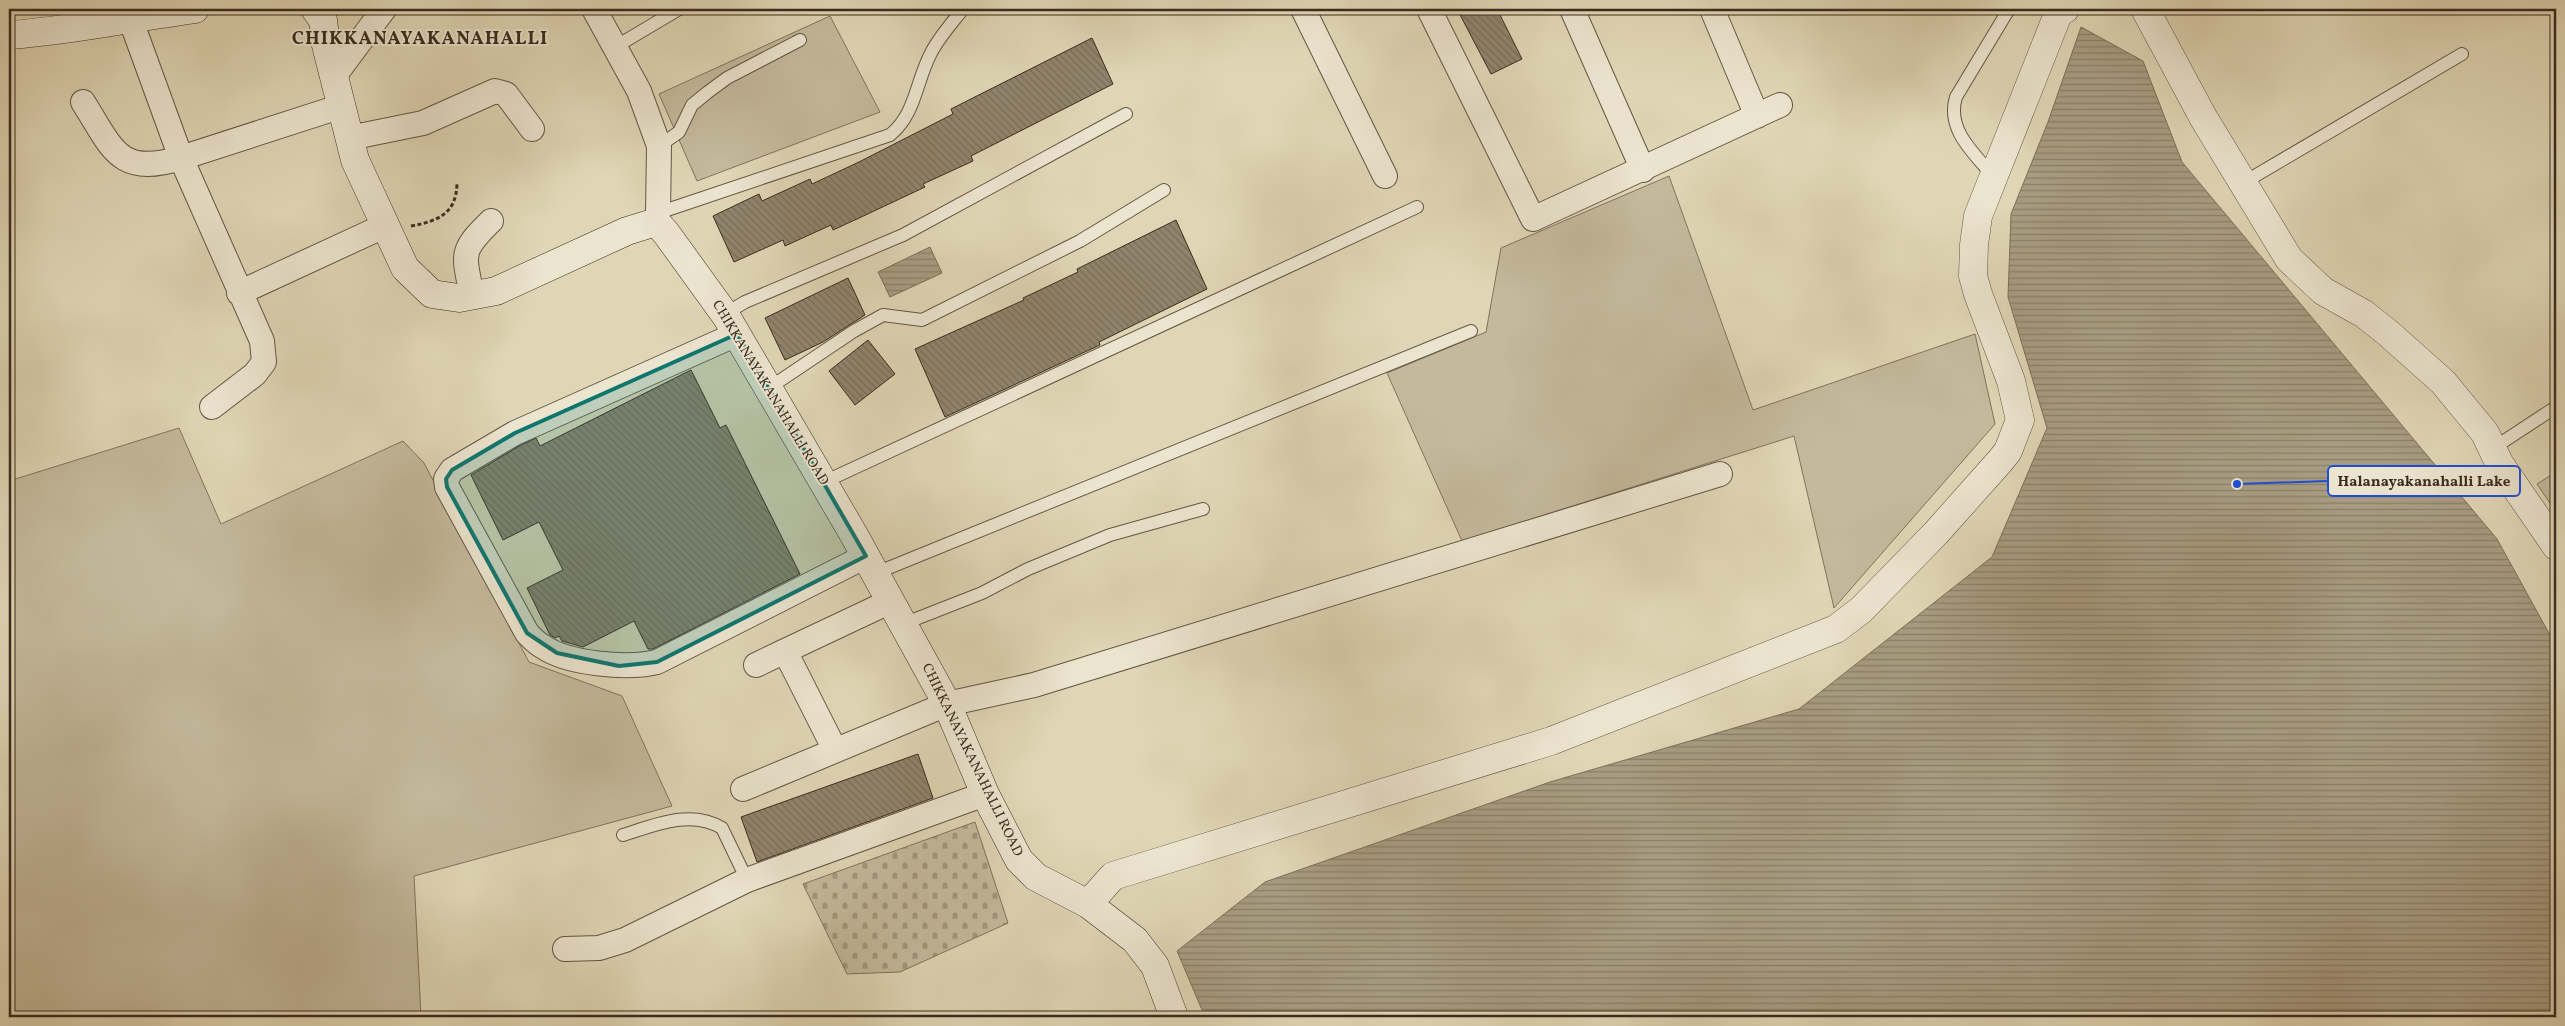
<svg xmlns="http://www.w3.org/2000/svg" width="2565" height="1026" viewBox="0 0 2565 1026" font-family="Vollkorn,serif">
<style>
.green{fill:#c4b99c;stroke:#80725e}
.cemetery{fill:url(#cemetery-stones);stroke:#80725e}
.water{fill:url(#water-rules);stroke:#7c6f5a}
.building{fill:url(#building-back-hatch);stroke:#3b2b1f}
.lines{fill:none;stroke-linecap:round;stroke-linejoin:round}
.service-casing{stroke:#645644;stroke-width:14}
.minor-casing{stroke:#645644;stroke-width:26}
.tertiary-casing{stroke:#645644;stroke-width:29}
.secondary-casing{stroke:#3b2b1f;stroke-width:29}
.path{stroke:#3b2b1f;stroke-width:3;stroke-dasharray:4 2.5;stroke-linecap:butt}
.service{stroke:#ebe4cf;stroke-width:12}
.minor{stroke:#ebe4cf;stroke-width:24}
.tertiary{stroke:#ebe4cf;stroke-width:28}
.secondary{stroke:#ebe4cf;stroke-width:28}
.marked{fill:#0f766e;fill-opacity:0.2;stroke:#0f766e;stroke-width:4;stroke-linejoin:round}
.labels{text-anchor:middle;dominant-baseline:central;stroke-width:4;stroke-linejoin:round;paint-order:stroke}
.street-label{font-size:14px;fill:#3b2b1f;stroke:#ebe4cf}
.district-label{font-size:19px;font-weight:bold;letter-spacing:1px;fill:#3b2b1f;stroke:#ebe4cf}
.leader{fill:none;stroke:#1d4ed8;stroke-width:2}
.callout-dot{fill:#1d4ed8;stroke:#ebe4cf;stroke-width:2}
.callout{fill:#ebe4cf;stroke:#1d4ed8;stroke-width:2}
.callout-label{font-size:15px;text-anchor:middle;font-weight:bold;fill:#3b2b1f}
</style>
<defs>
<pattern id="cemetery-stones" width="16" height="16" patternUnits="userSpaceOnUse" patternTransform="scale(1.25)"><rect width="16" height="16" fill="#c4b99c"/><path d="M2 7V4a2 2 0 0 1 4 0v3zM10 15v-3a2 2 0 0 1 4 0v3z" fill="#a0977f"/></pattern>
<pattern id="water-rules" width="6" height="5" patternUnits="userSpaceOnUse" patternTransform="scale(1.25)"><rect width="6" height="5" fill="#a89c82"/><path d="M0 2.5h6" fill="none" stroke="#8a7f6a"/></pattern>
<pattern id="building-back-hatch" width="6" height="6" patternUnits="userSpaceOnUse" patternTransform="scale(1.25)"><rect width="6" height="6" fill="#91846d"/><path d="M-1 5l2 2M0 0l6 6M5-1l2 2" fill="none" stroke="#786c59"/></pattern>
</defs>
<rect width="100%" height="100%" fill="#e0d6b5"/>
<filter id="stains"><feTurbulence type="fractalNoise" baseFrequency=".004" numOctaves="4"/><feColorMatrix values="0 0 0 0 .2 0 0 0 0 .09 0 0 0 0 .02 0 0 0 .5 -.17"/></filter>
<radialGradient id="worn" r=".72"><stop offset=".6" stop-color="#630" stop-opacity="0"/><stop offset="1" stop-color="#630" stop-opacity=".3"/></radialGradient>
<path class="green" d="M830,16L880,112L697,181L659,94Z
M1669,176L1753,410L1975,334L1995,424L1834,608L1794,436L1462,541L1387,373L1486,332L1501,248Z
M179,428L221,524L403,441L424,463L529,662L622,696L672,806L414,876L421,1017H9V481Z
M2556,472V512L2537,484Z"/>
<path class="cemetery" d="M975,822L1008,923L900,972L847,974L803,884Z"/>
<path class="water" d="M2081,27L2143,61L2182,162L2497,539L2556,646V1017H1205L1177,951L1265,882L1550,782L1799,709L1992,557L2047,428L2008,297L2011,214L2048,122Z
M930,247L942,273L890,297L878,272Z"/>
<path class="building" d="M1457,9H1497L1522,59L1491,74Z
M1092,38L1113,84L971,156L973,161L923,184L925,187L857,219L833,230L831,225L785,246L783,240L734,262L713,216L759,194L762,201L810,179L812,184L859,162L953,114L951,109Z
M1176,220L1207,289L1099,342L1100,345L945,417L915,349L1024,300L1023,298L1078,272L1077,269Z
M848,278L865,315L823,342L785,360L765,318Z
M868,340L895,374L855,405L829,371Z
M691,370L720,428L726,425L800,574L653,649H648L634,621L583,647L562,641L559,636L555,638L550,635L527,588L563,570L539,522L503,540L471,475L521,445L536,438L540,446Z
M918,754L933,798L757,862L741,817Z"/>
<g class="lines">
<g class="service-casing">
<path id="service" d="M615,47L679,9
M659,146L679,132L692,105L708,92L727,78L800,40
M1994,177C1974,153 1946,130 1956,97L2009,9
M2243,183L2462,54
M658,213L890,135C916,114 916,81 931,53C939,37 952,23 963,9
M725,314L745,302L903,235L1126,114
M769,388L854,331L883,315L922,320L1080,241L1164,190
M2492,449L2556,407
M824,482L1417,207
M876,573L1471,331
M903,624L982,593L1028,569L1110,535L1203,509
M623,835C655,825 691,809 722,828L747,880"/>
</g>
<g class="minor-casing">
<path id="minor" d="M594,9L639,91L659,146L658,213L656,222
M1303,9L1385,176
M1429,9L1533,219L1780,105
M1572,9L1643,170
M1712,9L1757,116
M130,18L181,158L262,341L264,362L255,374L212,407
M335,75L384,9
M83,102C113,149 118,177 181,158L342,106
M349,138L423,123L495,91L506,94L532,129
M239,293L384,226
M472,296C464,254 459,252 491,221
M737,334L515,433L452,470L446,479L447,487L527,633C532,638 536,643 542,646C567,664 627,669 657,662L866,556
M756,665L785,651
M835,750L785,651L891,601
M743,789L947,704L1034,685L1720,474
M565,949L599,948L625,940L747,880L985,794"/>
</g>
<g class="tertiary-casing">
<path id="tertiary" d="M2145,9L2203,117L2289,259L2323,291L2364,314L2388,333L2443,382L2485,433L2499,463L2556,546
M1088,904L1113,876L1551,741L1836,629L1861,610L1936,533L2001,460L2008,451L2020,420L2011,381L1978,294L1973,276L1974,245L1978,216L2058,14L2065,9"/>
</g>
<g class="secondary-casing">
<path id="secondary" d="M315,9L323,20L326,45L355,160L405,268L432,294L459,298L496,291L627,231L656,222L666,233L726,316L854,535L947,704L985,794L1019,860L1036,877L1088,904L1135,940L1155,966L1174,1017
M9,35C71,31 133,17 195,9"/>
</g>
<path class="path" d="M411,226C438,221 456,214 457,184"/>
<use href="#service" class="service"/>
<use href="#minor" class="minor"/>
<use href="#tertiary" class="tertiary"/>
<use href="#secondary" class="secondary"/>
</g>
<path class="marked" d="M737,334L866,556L657,662L619,666L557,653L527,633L447,487L446,479L452,470L515,433Z"/>
<g class="labels">
<g class="street-label">
<text transform="translate(770 393) rotate(59)">CHIKKANAYAKANAHALLI ROAD</text>
<text transform="translate(972 760) rotate(64)">CHIKKANAYAKANAHALLI ROAD</text>
</g>
<g class="district-label">
<text x="420" y="39">CHIKKANAYAKANAHALLI</text>
</g>
</g>
<path class="leader" d="M2237 484L2328 481"/>
<circle class="callout-dot" cx="2237" cy="484" r="5"/>
<rect class="callout" x="2328" y="466" width="192" height="30" rx="5"/>
<g class="callout-label">
<text x="2424" y="486">Halanayakanahalli Lake</text>
</g>
<rect width="2565" height="1026" fill="none" stroke="#e0d6b5" stroke-width="30"/>
<rect x="10" y="10" width="2545" height="1006" fill="none" stroke="#3b2b1f" stroke-width="2.5"/>
<rect x="15" y="15" width="2535" height="996" fill="none" stroke="#3b2b1f"/>
<rect width="100%" height="100%" filter="url(#stains)"/>
<rect width="100%" height="100%" fill="url(#worn)"/>
</svg>
